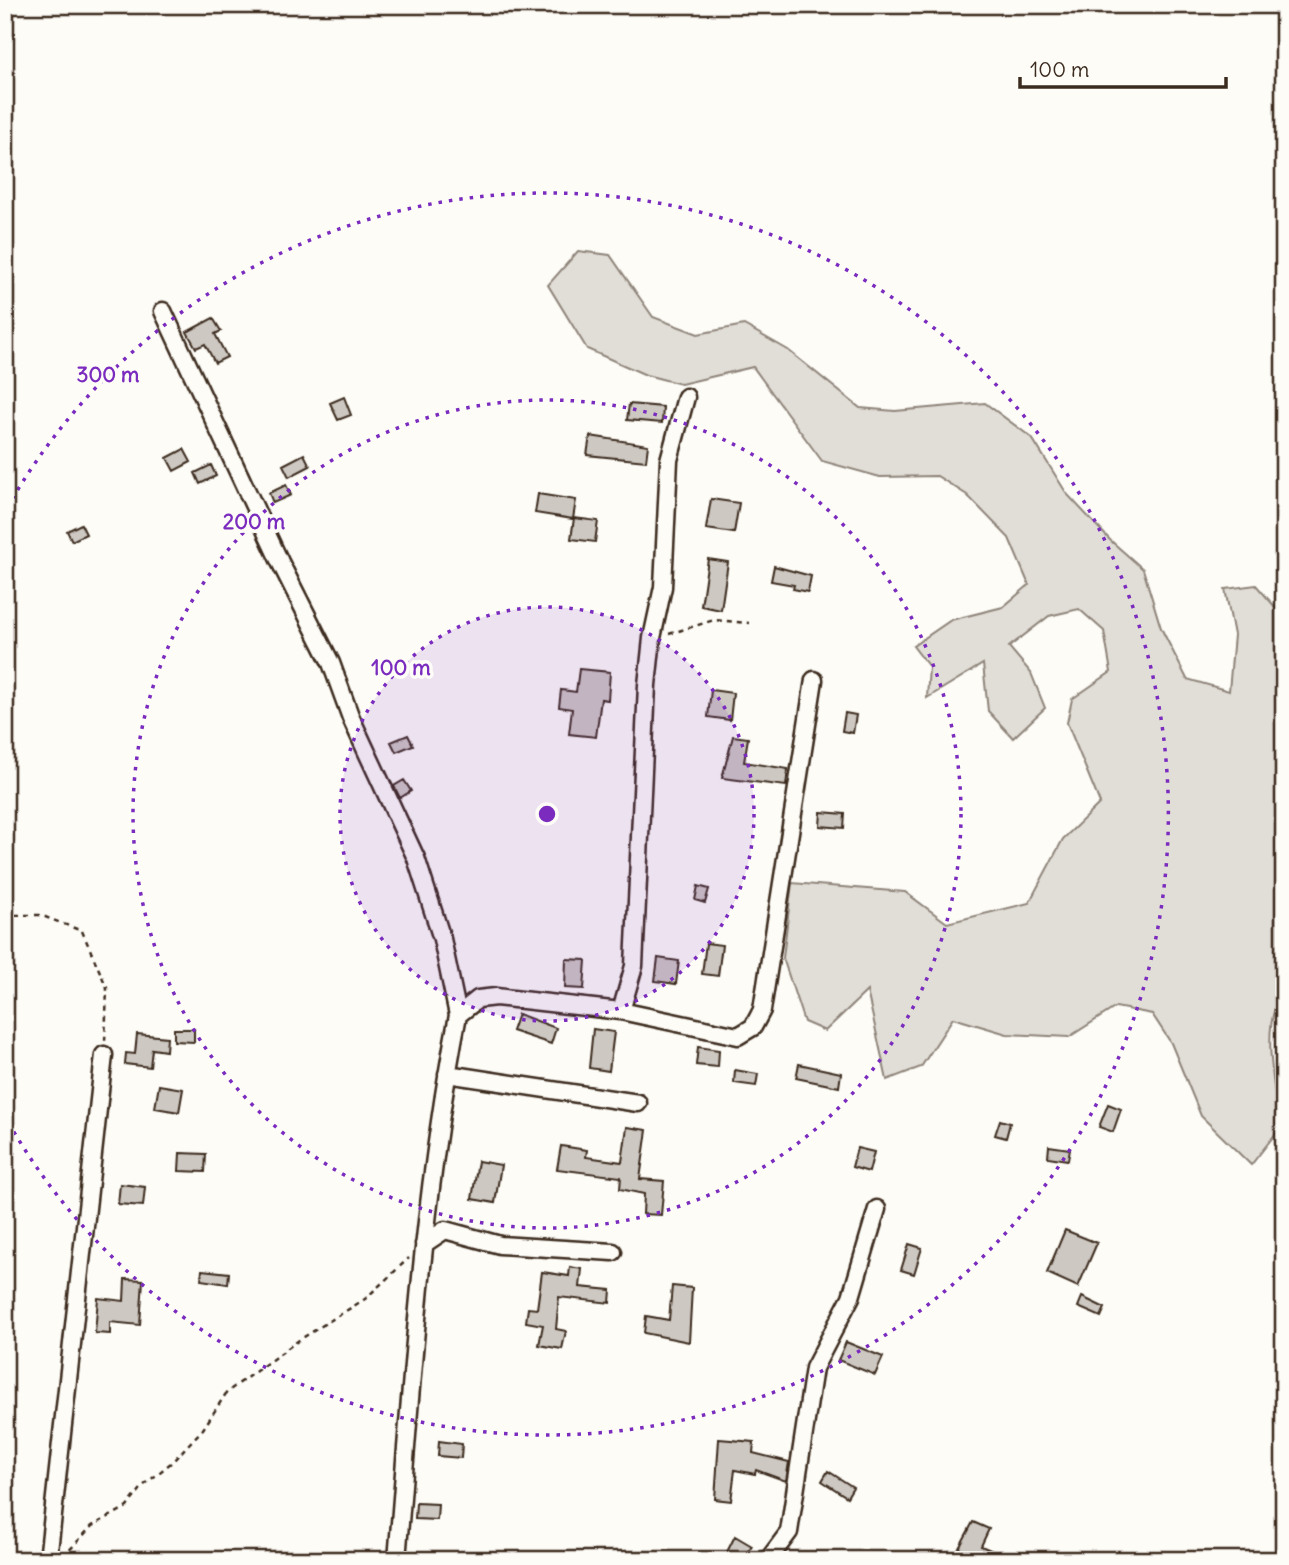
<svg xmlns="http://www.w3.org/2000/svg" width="1289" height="1565" viewBox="0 0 1289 1565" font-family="Delius,sans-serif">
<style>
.green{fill:#e1ded7;stroke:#8e847a;stroke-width:2}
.building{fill:#cdc8c2;stroke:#3b2a1e;stroke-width:2}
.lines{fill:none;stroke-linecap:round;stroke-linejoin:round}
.minor-casing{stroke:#3b2a1e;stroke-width:21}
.path{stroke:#3b2a1e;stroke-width:2.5;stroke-dasharray:5 5;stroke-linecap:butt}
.minor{stroke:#fdfcf7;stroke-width:16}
.ring{fill:none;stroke:#7b2cbf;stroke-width:3.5;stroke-dasharray:3.5 7}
.centre{fill:#7b2cbf;stroke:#fdfcf7;stroke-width:3.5}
.ring-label{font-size:21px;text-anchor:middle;font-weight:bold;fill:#7b2cbf;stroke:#fdfcf7;stroke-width:7;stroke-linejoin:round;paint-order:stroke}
</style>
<rect width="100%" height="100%" fill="#fdfcf7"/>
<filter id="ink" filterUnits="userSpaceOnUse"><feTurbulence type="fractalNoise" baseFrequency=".0143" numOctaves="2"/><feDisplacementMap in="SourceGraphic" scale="14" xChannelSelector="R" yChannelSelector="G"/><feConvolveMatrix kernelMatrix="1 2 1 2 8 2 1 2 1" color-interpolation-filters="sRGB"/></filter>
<g filter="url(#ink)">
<path class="green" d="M578,251L610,255L653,317L698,334L744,325L788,350L860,408L895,411L985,403L1032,438L1067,494L1110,540L1143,569L1161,628L1187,679L1229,691L1234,635L1225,589L1256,585L1284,617V993C1258,1020 1276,1092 1280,1128L1251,1165L1201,1116L1171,1043L1152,1014L1116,1007L1069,1037L1007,1034L953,1018L921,1067L887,1080L867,991L825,1031L804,1022L783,958L792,883L905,892L947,923L1029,903L1063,839L1100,803L1067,723L1072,699L1111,672L1104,631L1079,609L1049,616L1009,647L1031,673L1045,708L1013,738L988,711L983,664L927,698L929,667L913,646L951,620L1003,607L1029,585L1009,538L967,495L937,476L880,477L822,461L753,367L681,384L646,375L587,349L548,285Z"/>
<path class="building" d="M213,318L221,331L215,334L227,357L215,363L205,344L196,348L187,332Z
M344,397L351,415L338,420L330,403Z
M629,404L663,407L662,423L627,420Z
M590,436L648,445L646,461L587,455Z
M184,449L191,462L174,471L167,458Z
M304,454L310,466L289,477L283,465Z
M211,465L216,476L200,484L195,473Z
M286,485L291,495L273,503L269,493Z
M538,494L576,500L573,519L535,513Z
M711,499L739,503L734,533L706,529Z
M574,518L598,521L595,542L571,539Z
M81,524L86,534L72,541L67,531Z
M708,559L728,562L721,610L701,606Z
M774,566L811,576L808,592L793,589L794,585L771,581Z
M579,669L610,672L608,700L601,699L596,737L569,734L572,709L559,707L561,690L576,692Z
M711,690L733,693L730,720L708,717Z
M845,713L856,715L853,733L842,731Z
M408,735L413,745L396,752L391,742Z
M733,736L748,738L744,762L788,769L786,786L722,778Z
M404,780L411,791L400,798L394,786Z
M821,812L845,814L844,828L820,826Z
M698,886L709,889L705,903L695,900Z
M706,943L722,945L718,976L702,974Z
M658,958L679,961L676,984L655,981Z
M566,959L586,960L584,989L565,988Z
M518,1014L556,1028L551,1044L512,1031Z
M174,1029H194V1042L174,1041Z
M593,1029L614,1032L609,1071L589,1068Z
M137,1034L167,1037L166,1051L152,1049L150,1067L125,1064L126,1053L135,1054Z
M698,1047L719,1050L718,1067L696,1065Z
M799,1064L841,1073L839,1087L796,1078Z
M735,1070L758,1074L756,1086L734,1083Z
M159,1085L183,1089L179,1112L155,1108Z
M1108,1104L1121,1109L1113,1132L1099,1127Z
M1000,1120L1010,1123L1006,1138L995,1135Z
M627,1127L647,1130L640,1179L664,1181L661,1215L643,1214L644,1194L620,1189L621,1177L557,1169L561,1146L587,1150L586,1157L622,1162Z
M1049,1146L1070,1149L1068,1160L1048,1157Z
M857,1148L874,1152L869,1172L852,1167Z
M180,1153L206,1154L205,1172L179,1171Z
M478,1161L501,1165L495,1203L472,1199Z
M120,1184L145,1187L143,1206L118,1204Z
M1065,1230L1097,1243L1078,1287L1047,1273Z
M909,1244L922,1248L914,1274L901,1270Z
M570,1267L582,1269L580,1287L611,1290L610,1303L559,1297L556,1329L566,1331L562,1349L539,1345L543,1325L526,1322L528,1308L537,1309L542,1272L569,1276Z
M202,1270L229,1273L228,1284L201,1280Z
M125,1279L143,1280L140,1325L110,1322V1334L95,1333L98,1298L124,1301Z
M672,1286L692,1288L689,1342L644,1333L646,1316L669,1320Z
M1082,1297L1105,1308L1101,1317L1078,1307Z
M846,1342L883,1357L875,1375L838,1360Z
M719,1439L754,1442L753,1453L789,1462L786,1481L756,1470L755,1474L735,1470L731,1501L715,1499Z
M439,1441L462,1444L461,1458L438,1456Z
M828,1471L853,1487L847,1497L822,1481Z
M416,1503L438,1504L437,1520L415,1519Z
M973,1522L989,1529L981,1546L1014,1560H988L958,1550Z
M735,1536L752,1546L744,1560H723Z"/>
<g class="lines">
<g class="minor-casing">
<path id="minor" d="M163,311L280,562L331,663L351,718L416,858L442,939L458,1015
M621,1011L634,966L647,685L652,638L663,587L669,460L686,397
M447,1074L638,1103
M424,1244L445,1230L500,1245L613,1252
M48,1560L104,1055
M397,1560C412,1378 423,1195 458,1015L478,999L496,997L621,1011L738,1036L753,1027L762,1010L814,680
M768,1560L789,1532L814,1368L851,1297L877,1209"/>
</g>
<path class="path" d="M669,634L714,620L749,623
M5,915H40L82,931L107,988L105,1042
M63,1557L92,1526L127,1507L143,1486L172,1462L203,1429L227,1392L299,1340L365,1299L409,1258"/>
<use href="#minor" class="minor"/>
</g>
</g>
<circle cx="547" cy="814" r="207" fill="#7b2cbf" fill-opacity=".12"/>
<g class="ring">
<circle cx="547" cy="814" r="207"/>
<circle cx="547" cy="814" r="414"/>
<path d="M7 508A621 621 0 1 1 7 1120"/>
</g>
<circle cx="547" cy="814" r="10" class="centre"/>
<g class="ring-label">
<text x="108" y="382">300 m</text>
<text x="254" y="529">200 m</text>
<text x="401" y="675">100 m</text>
</g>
<rect width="1289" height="1565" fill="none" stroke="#fdfcf7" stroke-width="28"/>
<rect x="14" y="14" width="1261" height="1537" fill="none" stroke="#3b2a1e" stroke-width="2.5" filter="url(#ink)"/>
<path d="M1020 77v10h206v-10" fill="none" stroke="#3b2a1e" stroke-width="3.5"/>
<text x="1030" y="77" font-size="21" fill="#3b2a1e" stroke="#fdfcf7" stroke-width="5" paint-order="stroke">100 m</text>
</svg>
